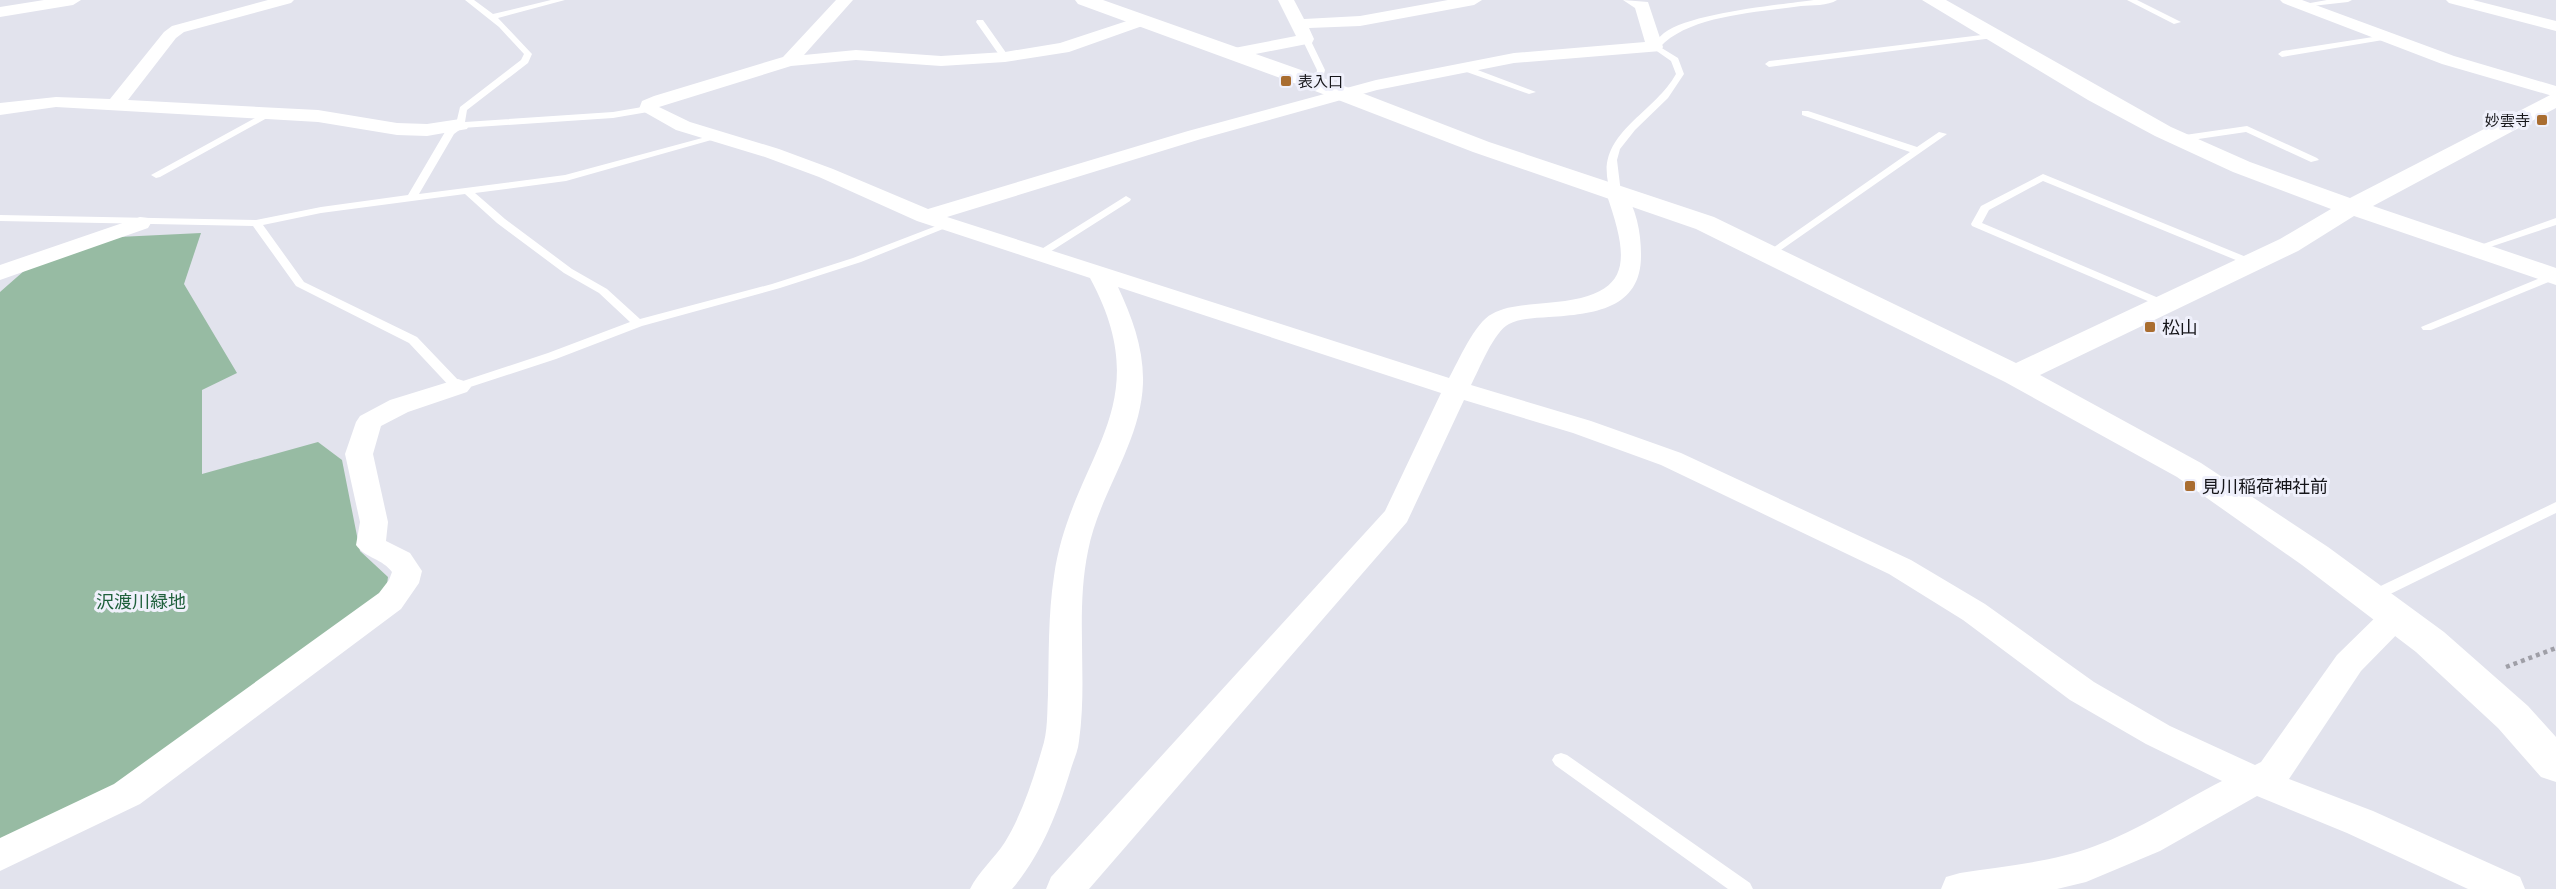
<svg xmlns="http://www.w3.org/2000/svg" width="2556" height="889" viewBox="0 0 2556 889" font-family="'Golos Text','Noto Sans JP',sans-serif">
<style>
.green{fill:#97bba3}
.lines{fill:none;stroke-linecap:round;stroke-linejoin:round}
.path{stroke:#9f9fa7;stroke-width:4.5;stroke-dasharray:4 4;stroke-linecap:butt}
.service{fill:#fff;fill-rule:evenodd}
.minor{fill:#fff;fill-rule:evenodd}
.tertiary{fill:#fff;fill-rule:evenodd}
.poi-dot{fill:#a96d30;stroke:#eff0fb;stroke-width:2}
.labels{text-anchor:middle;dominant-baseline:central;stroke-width:6;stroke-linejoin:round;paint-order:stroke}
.far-poi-label{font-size:15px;fill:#16161a;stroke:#eff0fb;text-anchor:start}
.poi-label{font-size:18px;fill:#16161a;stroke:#eff0fb;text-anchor:start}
.park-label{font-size:18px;fill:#1f603c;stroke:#eff0fb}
</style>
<rect width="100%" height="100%" fill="#e2e3ed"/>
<path class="green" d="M201,233L184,284L237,373L202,390V474L318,442L342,460L360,551L388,577L385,600L124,786L0,848V292L33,263L98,238Z"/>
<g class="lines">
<path class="path" d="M2506,667L2556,648"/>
<path class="service" d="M465,0H474L493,14L551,0H565L498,18L532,54L528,63L467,110L465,122L613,112L648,106L653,109L648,112L613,118L462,128L454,134L419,194L565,175L717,134L722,137L566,181L475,193L505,219L572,269L607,289L640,319L772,284L853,258L944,223H952L953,225L861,262L780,288L642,326L556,359L458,391L453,390L409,343L296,286L253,226L0,221V215L256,220L321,207L408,195L445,132L456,124L460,107L521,60L524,54L499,27ZM465,194L497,223L564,273L599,293L630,322L548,353L460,382L417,337L304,282L263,225L321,213Z
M1814,0H1837C1828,6 1812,5 1801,6C1760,12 1689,15 1660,47L1678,58L1684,74L1668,98L1635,130L1620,149L1617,160L1621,193L1616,196L1612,195C1588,136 1652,117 1676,74L1671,61L1651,47C1655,42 1659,37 1664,33C1691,13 1778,5 1814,0Z
M2127,0H2137L2181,22L2174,24Z
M2327,0H2352L2348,2L2303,7L2299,5Z
M977,20H983L1009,57L1008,59H1002L976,22Z
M1998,33H2001V37L1769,67L1765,64L1769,61Z
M2386,35L2390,37L2389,39L2282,57L2278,54L2282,51Z
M1303,37L1310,39L1325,70L1323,78L1310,84L1306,81L1316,75L1317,70L1302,39Z
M1461,66H1467L1536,92L1529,94L1461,70Z
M268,111L276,113L160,177L156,178L151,175Z
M1802,111H1808L1917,147L1939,132L1947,134L1771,257L1767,256V252L1910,152L1802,115Z
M2247,126L2317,158L2319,160L2311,162L2246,132L2178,142L2173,139L2178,136Z
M2043,174L2256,261L2258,263L2252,266L2248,265L2043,181L1989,210L1982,223L2168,302L2170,304L2164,308L1972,226L1971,224L1981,206Z
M1126,196L1131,199L1130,201L1042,257H1034L1032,255Z
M2556,218V225L2481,250H2473L2472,248Z
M2556,273V279L2431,330H2423L2421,327L2550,274Z
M2556,502V513L2376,601H2366L2363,597L2366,593Z
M1561,753L1567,755L1750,883L1753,889H1728L1555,765L1552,760L1555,755Z"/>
<path class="minor" d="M44,0H81L73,5L0,17V7Z
M268,0H294L291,3L184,32L176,38L128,100L318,110L397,123L427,124L460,119L469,125L467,129L427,136L397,135L318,122L56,107L0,115V103L56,97L110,99L164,32L172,26Z
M836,0H853L804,55L856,50L941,56L1005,52L1060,43L1142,16L1150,21L1148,24L1069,52L1005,62L941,66L856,60L791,66L659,107L690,122L779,149L833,169L928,209L1188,131L1376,80L1514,53L1645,42L1635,8L1623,0L1648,2L1663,47L1661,51L1514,63L1377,90L1201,139L947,217L1449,378C1458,362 1475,322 1492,314C1507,305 1529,305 1546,303C1631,297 1632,266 1606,193L1609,189H1623C1636,207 1641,232 1641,254C1642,309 1594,314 1549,317C1537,318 1521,318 1509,324C1494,331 1479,370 1471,385L1591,421L1681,453L1911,560L1985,604L2094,682L2170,726L2255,765L2261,762L2337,655L2385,608L2396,605L2407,608L2412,616L2407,624L2361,671L2289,779L2373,811L2520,877L2525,889H2468L2347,833L2257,796L2160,851L2086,882L2057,889H1941L1946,877L1960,873C2005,866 2053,862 2095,846C2140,830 2180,802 2222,781L2146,744L2070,700L1963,620L1889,574L1661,465L1573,433L1464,400L1407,522L1089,889H1046L1051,877L1385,511L1441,393L1118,287C1132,317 1144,349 1143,383C1141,443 1099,493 1088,551C1075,614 1088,678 1079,741C1078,752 1073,761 1070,772C1057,814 1041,855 1012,889H970C979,871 994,859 1005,842C1022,814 1033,780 1042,749C1048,732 1047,712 1048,695C1049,655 1048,615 1054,576C1071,456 1161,409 1090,278L917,221L819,177L765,157L676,130L639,109L642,101L654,96L783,57Z
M1278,0H1294L1304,19L1360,16L1448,0H1482L1474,5L1360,26L1309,28L1314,39L1312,43L1235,58L1229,57L1227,53L1229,49L1296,36Z
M2280,0H2302L2454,56L2556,86V97L2442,64L2283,3Z
M2446,0H2473L2556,21V31L2449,3Z
M140,217L148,218L151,223L148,228L0,280V265Z
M458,379L467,382L471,387L467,392L408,412L381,426L373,454L388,522L386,541L410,553L422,571L419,583L401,609L140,804L0,871V838L114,784L379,593L389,580L392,572C383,559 365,558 356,545L360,522L345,454L356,422L360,416L390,400Z"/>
<path class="tertiary" d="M1075,0H1103L1318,76L1489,142L1714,217L2016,363L2280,239L2331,209L2233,172L2155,136L2088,100L1922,0H1946L2171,127L2250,162L2350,198L2556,92V108L2373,206L2556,268V285L2354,216L2298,251L2040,375L2201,463L2328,547L2444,632L2528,706L2556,737V782L2541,777L2498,728L2416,652L2302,565L2177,477L2005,382L1696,229L1473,152L1302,86L1078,4Z"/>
</g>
<g class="poi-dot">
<rect x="1280" y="75" width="12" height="12" rx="3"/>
<rect x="2536" y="114" width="12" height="12" rx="3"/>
<rect x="2144" y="321" width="12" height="12" rx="3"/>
<rect x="2184" y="480" width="12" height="12" rx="3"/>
</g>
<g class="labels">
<g class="far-poi-label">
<text x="1298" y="81">表入口</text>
<text x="2530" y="120" text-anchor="end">妙雲寺</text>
</g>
<g class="poi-label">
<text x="2162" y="327">松山</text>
<text x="2202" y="486">見川稲荷神社前</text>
</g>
<g class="park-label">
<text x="141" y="601">沢渡川緑地</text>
</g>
</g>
</svg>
